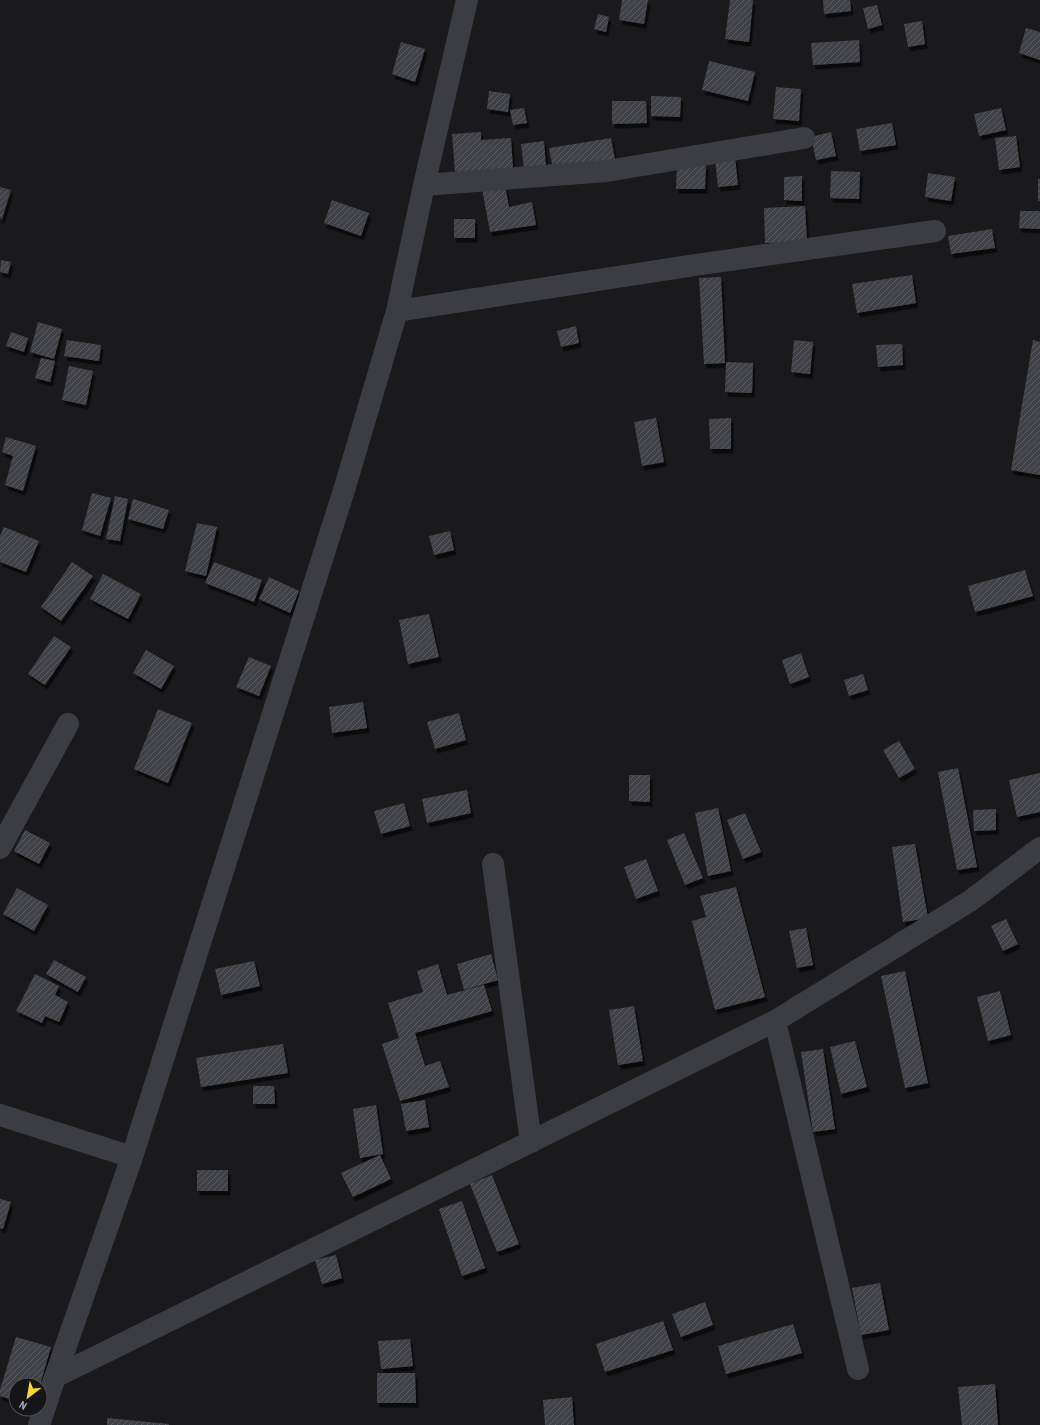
<svg xmlns="http://www.w3.org/2000/svg" width="1040" height="1425" viewBox="0 0 1040 1425" font-family="'Archivo Narrow',sans-serif">
<style>
.building{fill:url(#building-hatch);filter:url(#shadow)}
.lines{fill:none;stroke-linecap:round;stroke-linejoin:round}
.street{stroke:#3c3c43;stroke-width:22}
</style>
<defs>
<pattern id="building-hatch" width="6" height="6" patternUnits="userSpaceOnUse"><rect width="6" height="6" fill="#414146"/><path d="M-1 1l2-2M0 6l6-6M5 7l2-2" fill="none" stroke="#5a5a5f"/></pattern>
<filter id="shadow"><feDropShadow dx="2.5" dy="4.5" stdDeviation="0" flood-color="#0009"/></filter>
</defs>
<rect width="100%" height="100%" fill="#1a191c"/>
<path class="building" d="M622,0H648L644,24L619,20Z
M730,0H753L749,42L725,39Z
M823,0H850L851,11L824,14Z
M877,5L882,25L868,29L863,8Z
M598,14L609,17L606,32L594,29Z
M922,21L925,44L908,47L904,24Z
M1026,28L1040,32V60L1019,53Z
M859,40L860,62L813,65L811,43Z
M401,42L425,49L415,82L392,74Z
M709,61L755,72L748,101L702,90Z
M776,87L801,89L799,121L773,119Z
M489,91L510,94L508,112L487,109Z
M651,96L681,97L680,117L651,116Z
M612,101H646L647,123L612,124Z
M524,108L527,123L513,125L510,110Z
M1001,108L1006,130L979,136L974,114Z
M892,123L896,145L860,151L856,129Z
M481,132V140L511,138L513,169L455,173L452,134Z
M831,132L836,156L816,160L811,137Z
M1016,136L1020,167L999,170L995,138Z
M611,138L615,159L553,169L549,148Z
M544,141L546,167L524,169L521,144Z
M735,157L738,185L718,187L715,159Z
M677,164L706,165L705,189H676Z
M831,171L860,172L859,199L830,198Z
M928,173L955,177L951,201L925,197Z
M802,176V201L784,200V177Z
M1038,179H1040V201H1038Z
M505,185L509,207L532,202L536,225L490,232L482,189Z
M0,187L11,190L2,219L0,218Z
M332,200L369,213L361,236L324,223Z
M805,206L807,242L765,243L764,208Z
M1020,211H1040V229L1019,228Z
M454,219H475V238H454Z
M992,229L995,248L951,254L948,236Z
M1,260L11,262L8,274L0,272Z
M912,275L916,303L857,313L852,284Z
M721,277L725,363L704,364L699,278Z
M38,322L62,329L54,359L30,352Z
M576,326L579,343L561,347L557,331Z
M11,332L28,338L24,352L6,346Z
M67,340L101,345L99,361L64,356Z
M794,340L813,342L810,374L791,372Z
M1033,340L1040,342V475L1011,470Z
M902,344L903,365L878,367L876,345Z
M41,358L55,361L50,382L35,378Z
M726,362L753,363L752,393L725,392Z
M69,366L93,371L86,405L62,400Z
M656,418L664,462L642,466L634,422Z
M731,418V449H710L709,419Z
M6,437L36,446L23,491L5,485L13,456L2,452Z
M92,493L111,498L100,536L82,530Z
M115,496L128,499L120,541L106,539Z
M133,499L169,510L163,529L128,519Z
M197,523L217,527L206,576L185,571Z
M4,527L39,541L26,572L0,562V536Z
M450,531L454,550L434,555L429,536Z
M72,562L93,576L61,621L41,607Z
M214,562L262,580L254,602L205,583Z
M1025,570L1033,596L975,612L968,586Z
M103,574L141,594L128,619L90,599Z
M269,577L299,591L290,613L259,599Z
M429,614L439,657L408,664L399,620Z
M54,636L71,647L45,685L28,674Z
M146,650L174,666L161,689L133,673Z
M801,653L809,677L790,684L782,660Z
M249,657L271,666L259,696L236,687Z
M863,674L868,690L849,696L844,680Z
M363,702L367,728L332,733L329,707Z
M158,709L192,723L168,783L134,769Z
M459,713L466,740L435,749L427,722Z
M899,741L915,769L899,778L883,750Z
M958,768L977,867L957,870L938,772Z
M1040,773V812L1017,817L1009,780Z
M629,775H650V802L629,801Z
M467,790L471,813L427,823L422,799Z
M404,803L410,826L381,834L374,811Z
M718,808L731,871L708,876L695,813Z
M996,809V830L974,831L973,810Z
M745,813L761,852L743,859L727,820Z
M25,830L50,843L39,864L14,851Z
M684,833L703,878L685,885L667,840Z
M915,844L928,918L903,922L892,847Z
M646,859L658,891L636,899L624,867Z
M736,887L765,997L715,1010L692,921L706,917L700,896Z
M17,888L48,905L34,931L3,914Z
M1006,919L1018,944L1003,951L991,926Z
M806,928L813,965L797,968L789,931Z
M491,954L498,980L464,990L457,964Z
M54,960L86,977L78,992L46,974Z
M254,961L260,986L221,995L215,969Z
M438,964L447,995L484,985L492,1011L415,1033L425,1066L440,1061L449,1087L400,1101L382,1044L399,1038L388,1003L423,992L417,971Z
M905,971L928,1083L905,1088L881,976Z
M35,974L59,986L55,995L68,1002L59,1022L45,1016L42,1023L16,1011Z
M1000,991L1011,1035L988,1041L977,997Z
M634,1006L643,1061L618,1065L609,1010Z
M855,1041L867,1087L841,1094L830,1047Z
M283,1044L288,1073L201,1087L196,1058Z
M823,1049L835,1129L813,1132L801,1052Z
M253,1086H274L275,1104H253Z
M425,1100L429,1127L406,1131L401,1104Z
M376,1105L383,1154L360,1158L353,1109Z
M380,1155L391,1179L353,1197L341,1173Z
M197,1170H228V1191H197Z
M492,1175L519,1244L497,1252L470,1184Z
M0,1199L11,1202L3,1229L0,1228Z
M462,1201L485,1268L462,1276L439,1209Z
M336,1255L342,1278L322,1284L315,1260Z
M880,1283L889,1330L861,1335L852,1288Z
M705,1302L713,1325L681,1337L672,1314Z
M663,1321L673,1350L605,1372L596,1344Z
M793,1324L802,1353L726,1374L718,1346Z
M16,1337L51,1347L40,1385H16V1401L0,1396V1390Z
M410,1339L413,1366L381,1369L378,1341Z
M377,1373H415L416,1403H377Z
M995,1384L998,1425H962L958,1387Z
M572,1397L574,1425H545L543,1400Z
M107,1418L169,1424V1425H107Z"/>
<g class="lines">
<path class="street" d="M424,185L607,171L804,138
M397,311L702,264L935,231
M0,848L68,724
M493,864L531,1142
M775,1021L858,1369
M0,1115L132,1157
M55,1377L775,1021L970,901L1040,848
M39,1425L55,1377L132,1157L345,487L397,311L424,185L467,0"/>
</g>
<g transform="translate(28 1397) rotate(211)"><circle r="19" fill="#151417" stroke="#515259"/>
<path d="M0-3L7 15L0 10L-7 15Z" fill="#fad533"/>
<text y="-6" font-size="11" font-weight="bold" text-anchor="middle" fill="#abaebc">N</text>
</g>
</svg>
